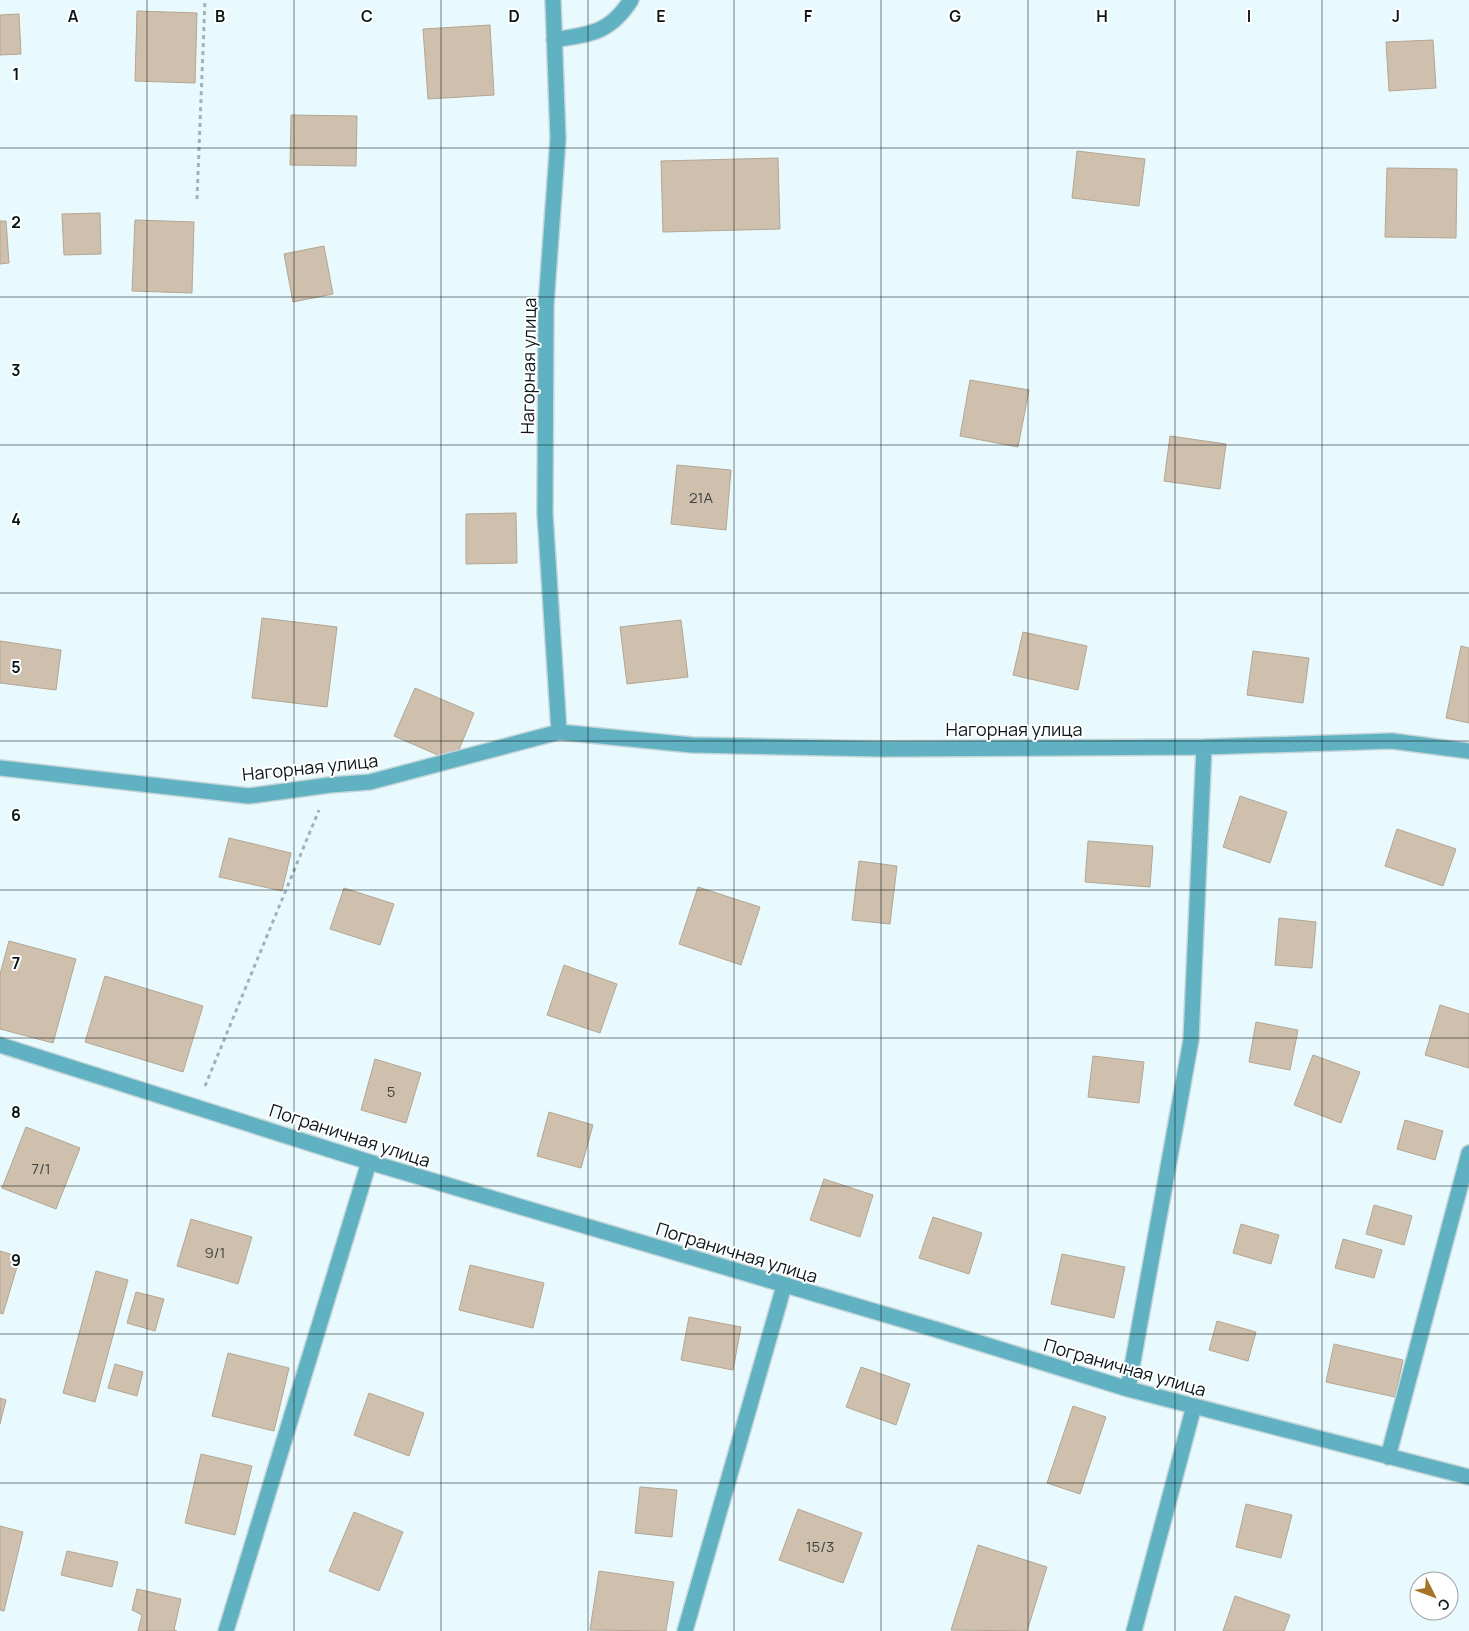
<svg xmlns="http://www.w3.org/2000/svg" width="1469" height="1631" viewBox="0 0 1469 1631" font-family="Manrope,sans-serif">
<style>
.building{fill:#cec0ac;stroke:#b4a692}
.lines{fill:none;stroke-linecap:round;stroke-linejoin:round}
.minor-casing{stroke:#c5d6d9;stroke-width:18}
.path{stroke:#a3b2b6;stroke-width:3;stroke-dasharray:4 4;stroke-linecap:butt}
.minor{stroke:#60b2c3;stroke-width:15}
.grid{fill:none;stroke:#0c1619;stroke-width:1;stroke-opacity:0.55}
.labels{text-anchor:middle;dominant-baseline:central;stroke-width:4;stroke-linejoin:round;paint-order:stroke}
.number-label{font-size:15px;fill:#3c403e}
.street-label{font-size:18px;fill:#0c1619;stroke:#fff}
.grid-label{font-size:16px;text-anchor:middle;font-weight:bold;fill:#0c1619;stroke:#fff;stroke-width:4;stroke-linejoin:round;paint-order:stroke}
</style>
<rect width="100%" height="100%" fill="#e8fafe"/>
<path class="building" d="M137,11L197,13L195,83L135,81Z
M19,14L21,54L0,55V15Z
M490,25L494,95L428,99L423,29Z
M1433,40L1436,88L1389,91L1386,42Z
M291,115L357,116L356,166L290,165Z
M1077,151L1145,159L1139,206L1072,198Z
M778,158L780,229L663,232L661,161Z
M1387,168L1457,169L1456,238L1385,237Z
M100,213L101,254L64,255L62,214Z
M135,220L194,222L192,293L132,291Z
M0,221H6L9,263L0,264Z
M324,246L333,294L293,302L284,254Z
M970,380L1029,390L1018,447L960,436Z
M1170,436L1226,444L1220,489L1164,481Z
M677,465L731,470L726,530L671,524Z
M516,513L517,563L466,564V514Z
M262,618L337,627L327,707L252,698Z
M681,620L688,677L627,684L620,627Z
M1023,632L1087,646L1078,690L1013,675Z
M0,641L61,650L56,690L0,683Z
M1461,646L1469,648V723L1446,718Z
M1253,651L1309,658L1303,703L1247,695Z
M415,688L474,713L454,762L394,736Z
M1240,796L1287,812L1270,863L1223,847Z
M1397,829L1456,849L1443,886L1385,866Z
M229,838L291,853L282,891L219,877Z
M1088,841L1153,846L1150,887L1085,882Z
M859,861L897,866L890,924L852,920Z
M698,887L760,907L741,965L679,944Z
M344,888L394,904L380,945L330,929Z
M1279,918L1316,922L1312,968L1275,965Z
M9,941L76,959L53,1043L0,1029V974Z
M564,965L617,984L600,1033L547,1015Z
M105,976L203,1006L183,1072L85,1042Z
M1440,1005L1469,1014V1068L1425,1055Z
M1256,1022L1298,1030L1290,1070L1249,1062Z
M1313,1055L1360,1072L1341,1123L1294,1105Z
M1093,1056L1144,1062L1139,1103L1088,1097Z
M375,1059L421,1073L406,1123L361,1110Z
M549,1112L593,1125L581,1168L537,1156Z
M1405,1120L1443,1131L1435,1160L1397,1149Z
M26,1127L80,1148L56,1209L2,1188Z
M824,1179L873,1195L860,1237L810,1220Z
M1374,1205L1412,1216L1404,1245L1366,1234Z
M933,1217L982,1233L969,1274L919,1258Z
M191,1219L252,1237L238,1284L177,1266Z
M1241,1224L1279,1235L1271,1264L1233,1253Z
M1343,1239L1382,1250L1374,1278L1335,1268Z
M0,1251L20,1257L3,1314L0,1313Z
M1062,1254L1125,1267L1114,1318L1051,1304Z
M470,1265L544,1283L533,1328L459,1310Z
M96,1271L128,1280L95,1402L63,1393Z
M136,1292L164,1299L155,1331L127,1323Z
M689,1317L741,1327L733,1370L681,1360Z
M1217,1321L1256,1332L1248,1361L1209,1350Z
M1334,1344L1403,1360L1395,1397L1326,1382Z
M228,1353L289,1368L274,1431L212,1416Z
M115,1364L143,1372L137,1396L108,1388Z
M861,1367L910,1384L896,1425L846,1407Z
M369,1393L424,1413L409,1456L354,1435Z
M0,1398L6,1400L0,1424Z
M1073,1406L1106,1417L1080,1494L1047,1483Z
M201,1454L252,1466L235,1535L185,1523Z
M640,1487L677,1490L672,1537L635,1533Z
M1246,1504L1292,1515L1281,1558L1236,1547Z
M798,1509L862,1533L843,1583L779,1560Z
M354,1512L403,1532L379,1591L329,1571Z
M0,1526L23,1532L4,1611L0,1610Z
M978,1545L1047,1567L1027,1631L951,1630Z
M67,1551L118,1562L112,1587L61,1575Z
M599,1571L674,1582L666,1631L590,1630Z
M137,1589L181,1599L174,1630L177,1631H138L142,1615L132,1610Z
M1235,1596L1290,1615L1284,1631H1223Z"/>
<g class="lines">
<g class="minor-casing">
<path id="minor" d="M553,0L558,139L546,305L545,514L559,732
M554,40C591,34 610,33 631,0
M0,768L249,796L330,785L370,782L559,732L692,745L882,749L1204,747L1392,741L1469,751
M0,1045L369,1162L941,1331L1128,1389L1469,1477
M1128,1389L1191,1040L1204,747
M1388,1457L1469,1153
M226,1631L369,1162
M685,1631L784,1286
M1134,1631L1194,1406"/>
</g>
<path class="path" d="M197,199L205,0
M205,1086L319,810"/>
<use href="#minor" class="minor"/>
</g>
<path class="grid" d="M147,0V1631M294,0V1631M441,0V1631M588,0V1631M734,0V1631M881,0V1631M1028,0V1631M1175,0V1631M1322,0V1631M0,148H1469M0,297H1469M0,445H1469M0,593H1469M0,741H1469M0,890H1469M0,1038H1469M0,1186H1469M0,1334H1469M0,1483H1469"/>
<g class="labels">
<g class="number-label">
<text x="701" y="497">21А</text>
<text x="391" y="1091">5</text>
<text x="41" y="1168">7/1</text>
<text x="215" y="1252">9/1</text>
<text x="820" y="1546">15/3</text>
</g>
<g class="street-label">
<text transform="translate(528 366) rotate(-89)">Нагорная улица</text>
<text x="1014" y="729">Нагорная улица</text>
<text transform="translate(310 767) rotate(-6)">Нагорная улица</text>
<text transform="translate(350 1135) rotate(18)">Пограничная улица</text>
<text transform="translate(737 1252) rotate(17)">Пограничная улица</text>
<text transform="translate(1125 1367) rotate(16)">Пограничная улица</text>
</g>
</g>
<g class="grid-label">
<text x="73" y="22">A</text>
<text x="220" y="22">B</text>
<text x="367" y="22">C</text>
<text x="514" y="22">D</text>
<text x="661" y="22">E</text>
<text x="808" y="22">F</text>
<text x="955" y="22">G</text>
<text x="1102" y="22">H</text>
<text x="1249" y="22">I</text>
<text x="1396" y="22">J</text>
<text x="16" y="80">1</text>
<text x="16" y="228">2</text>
<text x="16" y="376">3</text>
<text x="16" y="525">4</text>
<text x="16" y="673">5</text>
<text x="16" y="821">6</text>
<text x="16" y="969">7</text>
<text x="16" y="1118">8</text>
<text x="16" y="1266">9</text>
</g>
<g transform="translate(1434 1596) rotate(132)"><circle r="24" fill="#ffffff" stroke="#9ea2a3"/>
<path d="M0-4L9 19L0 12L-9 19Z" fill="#a47529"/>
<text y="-8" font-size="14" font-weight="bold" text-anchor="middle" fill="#0c1619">С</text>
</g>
</svg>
